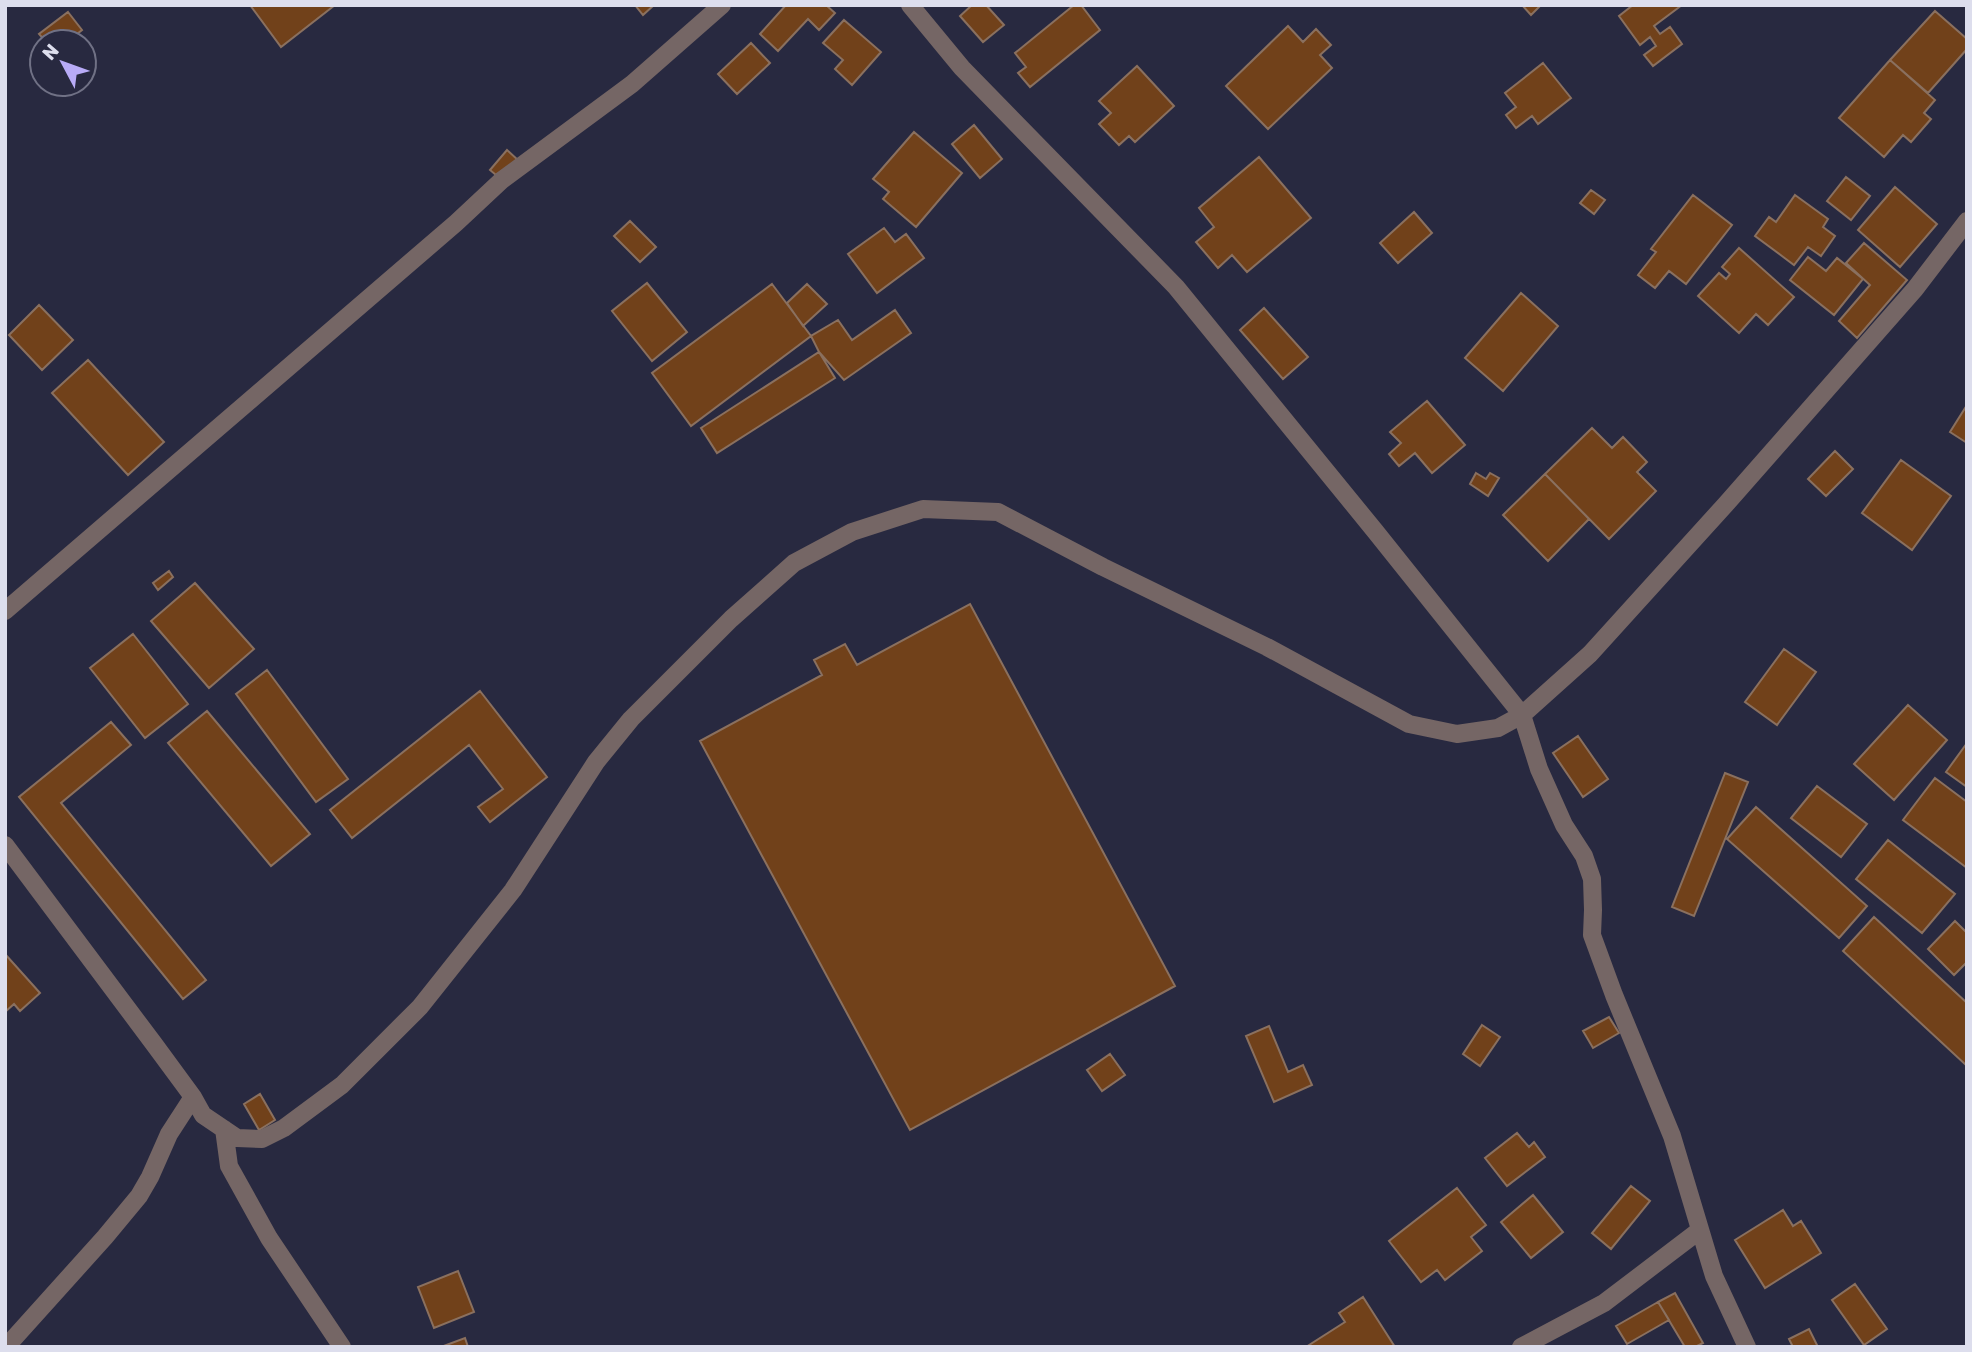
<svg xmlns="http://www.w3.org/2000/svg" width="1972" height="1352" viewBox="0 0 1972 1352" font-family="Rubik,sans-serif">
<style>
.building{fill:#71411a;stroke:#8a705f;stroke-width:2}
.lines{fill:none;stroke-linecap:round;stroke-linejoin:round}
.street{stroke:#756665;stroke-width:18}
</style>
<rect width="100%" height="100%" fill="#282940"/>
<path class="building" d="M250,5H335L281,47Z
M635,5H654L643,15Z
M786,5H826L835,13L819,30L808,19L778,51L760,34Z
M972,5H986L1004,25L983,42L960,16Z
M1074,5H1081L1100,30L1030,87L1018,73L1026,67L1015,53Z
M1522,5H1541L1531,15Z
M1633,5H1682L1654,26L1660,34L1670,27L1682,44L1653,66L1644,55L1656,46L1650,37L1640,45L1619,16Z
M1935,11L1967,39V49L1928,93L1890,60Z
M68,12L82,30L67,42H46L39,34Z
M844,20L881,52L852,85L835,69L843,60L823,43Z
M1288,26L1303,42L1316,29L1331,45L1320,55L1332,68L1268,129L1226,86Z
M751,43L770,63L737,94L718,74Z
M1890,60L1935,100L1924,113L1931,119L1911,142L1903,135L1884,157L1839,118Z
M1543,63L1571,98L1538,124L1532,116L1516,128L1506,115L1516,107L1505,93Z
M1137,66L1174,106L1135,142L1129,136L1119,145L1099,124L1111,113L1099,101Z
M974,125L1002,159L980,178L952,144Z
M914,132L962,173L916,227L883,199L889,192L873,179Z
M507,150L519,161L502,180L490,170Z
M1259,157L1311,218L1247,272L1232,255L1218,268L1196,242L1214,227L1199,208Z
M1846,177L1870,196L1851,220L1827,201Z
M1895,187L1937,224L1900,267L1858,230Z
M1591,190L1605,200L1594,214L1580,203Z
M1693,195L1732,225L1686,284L1669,271L1655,288L1638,275L1656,252L1651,249Z
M1795,195L1828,219L1823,227L1835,236L1821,256L1808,247L1794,265L1755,236L1769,217L1776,222Z
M1414,212L1432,233L1398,263L1380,243Z
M630,221L656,247L640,262L614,236Z
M884,228L895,242L906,234L924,258L877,293L848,254Z
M1864,243L1907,280L1857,338L1839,321L1870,285L1846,263Z
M1739,248L1794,297L1768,325L1756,314L1739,333L1698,296L1719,273L1726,279L1730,274L1722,267Z
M1808,257L1826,271L1837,258L1863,279L1834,315L1790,280Z
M647,283L687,332L652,361L612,311Z
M772,284L811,336L691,426L652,373Z
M807,284L827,304L803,326L787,303Z
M1521,293L1558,326L1503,391L1465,358Z
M39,305L73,340L42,370L9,335Z
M1264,308L1308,357L1283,379L1240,330Z
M895,310L911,333L844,380L819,352L811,336L838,320L852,340Z
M819,352L835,378L717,453L701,428Z
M88,360L164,442L128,475L52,393Z
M1427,401L1465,445L1432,473L1415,453L1399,466L1389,454L1401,443L1390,432Z
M1967,405V443L1950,432Z
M1592,428L1612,448L1623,437L1647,462L1637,472L1656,491L1609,539L1545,474Z
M1835,451L1853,469L1826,496L1808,479Z
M1901,460L1951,496L1912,550L1862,513Z
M1476,473L1486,479L1490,473L1499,478L1488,496L1470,484Z
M1545,474L1589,519L1548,561L1503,515Z
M169,571L173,577L158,590L153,583Z
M195,583L254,649L209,688L151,621Z
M970,604L1175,986L910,1130L700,741L822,675L814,660L845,644L857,665Z
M133,634L188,704L145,738L90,668Z
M1784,649L1816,672L1777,725L1745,702Z
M267,670L348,779L316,802L236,694Z
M480,691L547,777L490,822L478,807L503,789L469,745L352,838L330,810Z
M1908,705L1947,740L1894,800L1854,764Z
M207,711L310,834L271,866L168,743Z
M111,722L131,745L61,803L206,980L183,999L19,797Z
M1578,736L1608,779L1583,797L1553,753Z
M1967,743V787L1946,772Z
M1725,773L1748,782L1694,916L1672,907Z
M1935,778L1967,802V868L1903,820Z
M1817,786L1867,824L1841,857L1791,818Z
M1756,807L1867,906L1839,938L1727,839Z
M1888,840L1955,894L1922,933L1856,879Z
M1874,917L1967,1003V1066L1843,951Z
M1955,921L1967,933V962L1954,975L1928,949Z
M5,954L40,993L20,1011L14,1004L5,1012Z
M1609,1017L1619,1033L1593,1048L1583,1031Z
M1482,1025L1500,1037L1480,1066L1463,1054Z
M1269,1026L1288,1072L1303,1065L1312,1085L1274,1102L1246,1036Z
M1110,1054L1125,1075L1102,1091L1087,1070Z
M260,1094L275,1120L259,1130L244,1104Z
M1517,1133L1529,1147L1534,1142L1545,1157L1507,1186L1485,1158Z
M1631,1186L1650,1201L1611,1249L1592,1233Z
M1457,1188L1486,1225L1471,1237L1482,1251L1445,1280L1437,1270L1421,1282L1389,1241Z
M1533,1195L1563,1232L1531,1258L1501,1222Z
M1783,1210L1793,1226L1801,1221L1821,1253L1765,1288L1735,1240Z
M458,1271L474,1312L434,1328L418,1287Z
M1855,1284L1887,1329L1864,1345L1832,1300Z
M1675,1293L1703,1343L1695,1347H1685L1658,1302Z
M1363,1297L1395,1347H1306L1345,1322L1339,1313Z
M1658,1302L1669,1320L1627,1344L1616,1326Z
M1809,1329L1818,1347H1793L1789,1339Z
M465,1338L468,1347H441Z"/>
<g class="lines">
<path class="street" d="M910,5L962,68L1176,287L1375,531L1522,715L1539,769L1564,825L1584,856L1592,879L1593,910L1592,935L1614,995L1672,1136L1714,1276L1747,1347
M5,611L456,223L502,180L632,84L722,5
M5,845L154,1044L193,1097L203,1115L237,1138L262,1139L284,1128L342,1085L420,1007L513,890L596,762L631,719L731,619L794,563L852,532L923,509L998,512L1103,567L1267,647L1409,724L1457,734L1498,728L1522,715L1590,654L1726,504L1915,289L1967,221
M224,1129L229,1166L269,1238L342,1347
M6,1347L105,1237L139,1196L150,1177L169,1134L193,1097
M1521,1347L1604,1303L1700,1230"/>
</g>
<rect width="1972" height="1352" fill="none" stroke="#dddeed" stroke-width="14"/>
<g transform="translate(63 63) rotate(311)"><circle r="33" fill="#282940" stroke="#707185" stroke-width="2"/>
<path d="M0-5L12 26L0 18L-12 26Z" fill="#b8abf7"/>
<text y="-10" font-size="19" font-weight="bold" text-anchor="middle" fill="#dddeed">N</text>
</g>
</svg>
